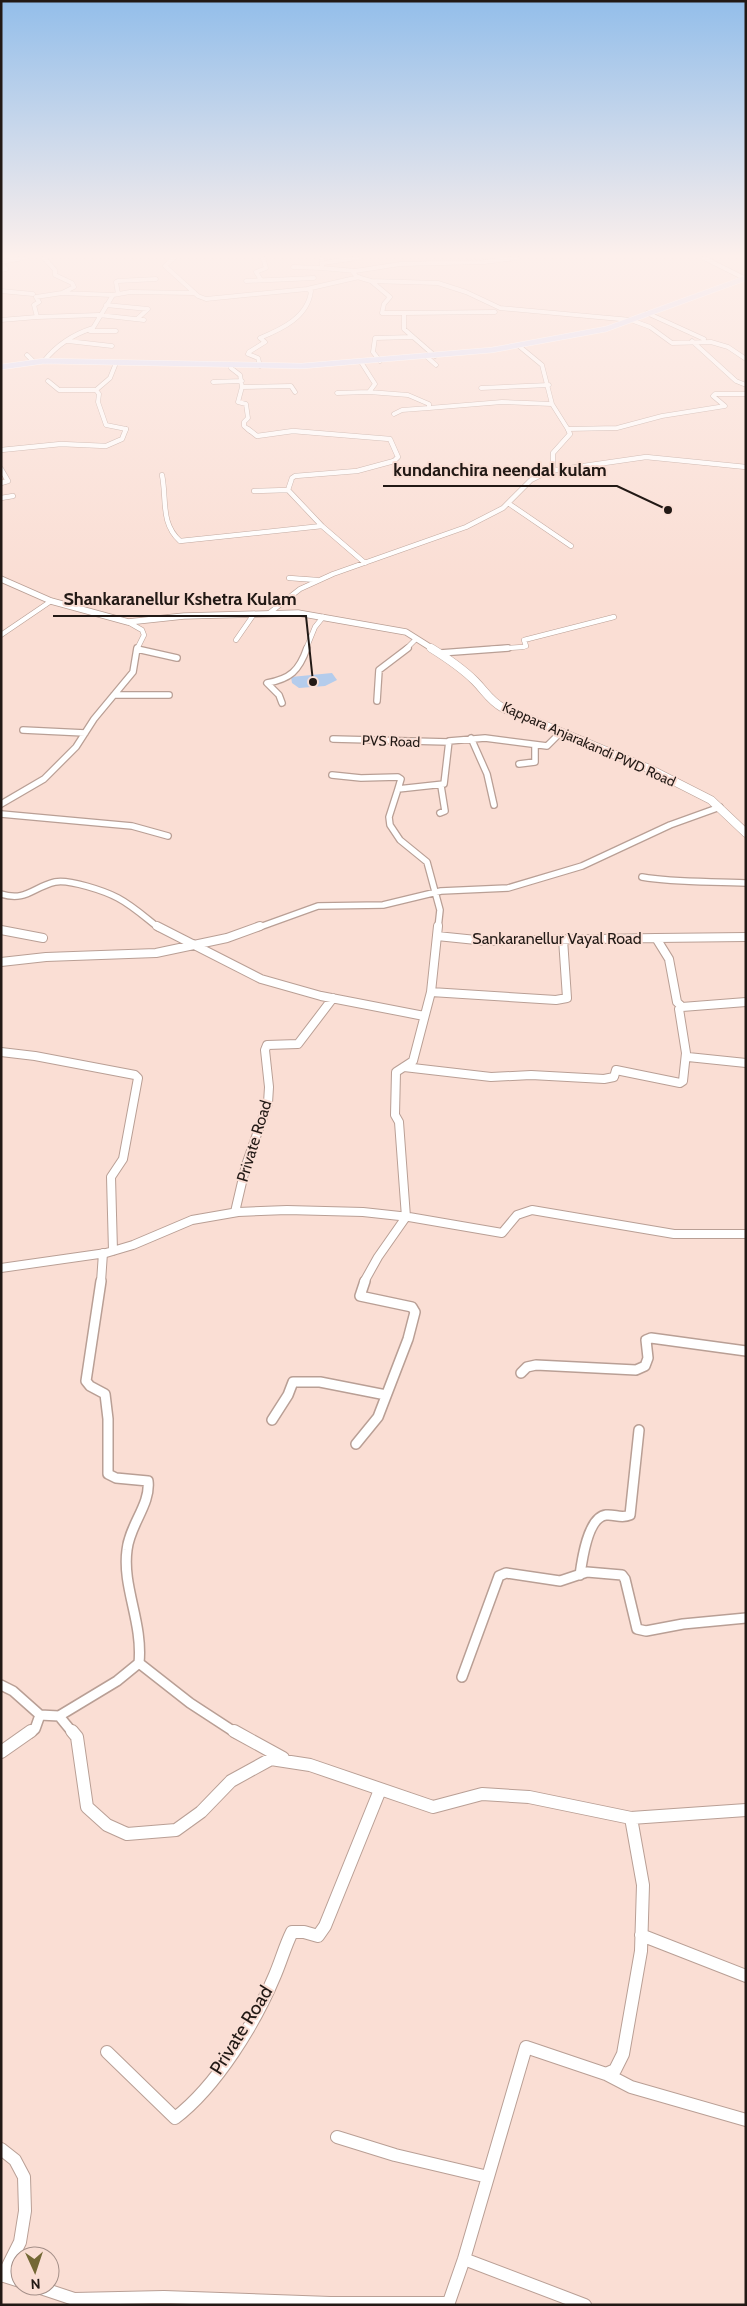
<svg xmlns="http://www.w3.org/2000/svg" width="747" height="2306" viewBox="0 0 747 2306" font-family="Cabin,sans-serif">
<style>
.water{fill:#b4ccec}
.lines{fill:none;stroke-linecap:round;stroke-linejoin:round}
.minor-far5-casing{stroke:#b99f95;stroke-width:5}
.minor-far4-casing{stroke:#b99f95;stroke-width:5.5}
.minor-far3-casing{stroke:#b99f95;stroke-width:8}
.minor-far2-casing{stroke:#b99f95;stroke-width:10}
.minor-far1-casing{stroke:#b99f95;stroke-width:12}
.minor-casing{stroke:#b99f95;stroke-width:14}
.secondary-far1-casing{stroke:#b99f95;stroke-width:7}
.secondary-casing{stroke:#b99f95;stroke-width:9}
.primary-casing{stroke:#fff;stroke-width:6}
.minor-far5{stroke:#fff;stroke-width:4}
.minor-far4{stroke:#fff;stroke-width:4.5}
.minor-far3{stroke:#fff;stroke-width:5.5}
.minor-far2{stroke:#fff;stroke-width:8}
.minor-far1{stroke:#fff;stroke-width:9}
.minor{stroke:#fff;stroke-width:12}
.secondary-far1{stroke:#fff;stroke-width:5.5}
.secondary{stroke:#fff;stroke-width:8}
.primary{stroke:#dce1fd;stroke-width:5}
.labels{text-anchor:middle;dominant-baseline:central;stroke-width:4;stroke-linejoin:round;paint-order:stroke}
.far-street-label{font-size:14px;fill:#221915;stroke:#faded4}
.street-label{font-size:16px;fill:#221915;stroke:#faded4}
.near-street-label{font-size:19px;fill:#221915;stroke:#faded4}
.leader{fill:none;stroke:#221915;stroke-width:2}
.callout-dot{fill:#221915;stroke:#faded4;stroke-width:2}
.callout-label{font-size:18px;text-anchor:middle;font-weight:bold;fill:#221915;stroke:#faded4;stroke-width:4;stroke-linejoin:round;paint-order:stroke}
</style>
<rect width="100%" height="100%" fill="#faded4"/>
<path class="water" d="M332,673L337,680L325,686L299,688L292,683L291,677Z"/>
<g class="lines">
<g class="minor-far5-casing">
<path id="minor-far5" d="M174,258L165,266L198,296L206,299L307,289L359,277
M322,258V268L355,271L400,264L484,262L517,258
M704,258L744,278
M1,262L23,258
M1,262L6,269L1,270
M323,263L357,258
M293,267L322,268
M352,271L357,277L371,281L438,283L466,292L500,308L631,320L650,327L672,343L711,342L728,347L746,359
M261,280L256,272L266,268L263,258
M246,281L314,278
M371,281L390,297L384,304L382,313H404V329L435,356
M1,291L33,294
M118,294L116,282L118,281L156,279
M113,295L130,292L195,293
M106,305L148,309L137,319
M404,313L495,312
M647,313L704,339
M37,317L99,315L144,320
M1,320L37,317L34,305L39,302L36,297L62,293L74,287L72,283L55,275V270L44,258
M90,331H116
M68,341L112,346
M692,341L736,381L746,385
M519,346L542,365L552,404L569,431
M27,355L34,362
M427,357L436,365
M44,361C56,346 74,334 93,328L113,295L62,293
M380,361L373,352L375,338L413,337
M361,362L375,384L369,392L408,395L429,404V408L402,410L394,414
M116,363L110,378L96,390L99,394L98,402L106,425L126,429L125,431
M231,365V368L240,375L242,387L238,402L246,404L248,418L244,422V426L250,431
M260,366L258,358L248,354L249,352L265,342L260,338C282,329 308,317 311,291L307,289
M48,381L59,390H96
M213,382L242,381
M242,387L291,386L295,392
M481,388L549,385
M337,393L369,392
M429,408L502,402L552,404
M568,429L617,428L662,416L725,406L713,396L715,394H746"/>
</g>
<g class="minor-far4-casing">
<path id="minor-far4" d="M248,429L257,436L293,431L390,439L398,457L394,461L357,471L295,476L292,478L288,490L322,526L365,563
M1,450L61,444L106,446L122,439L126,429
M1,469L8,481L1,483
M553,470V453L570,434L568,429
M162,475C167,499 160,523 180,541L322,526
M254,491L288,490
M1,498L13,496
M508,503L571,546
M289,578L317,580
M268,614L300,589L333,574L466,527L503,508L531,480L549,471L646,457L746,467
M128,622L142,630L144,635L137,649
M1,635L51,601
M236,640L254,614
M306,649L315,627L323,617
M406,649L416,639
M491,649L523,647L526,646L524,640L614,617"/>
</g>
<g class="minor-far3-casing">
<path id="minor-far3" d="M137,649L177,658
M440,653L508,648
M114,695H169
M377,701L379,670L408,648
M282,703L279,695L267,683C290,679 299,671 307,648
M23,730L85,733
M471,738L487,774L494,805
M333,739L449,742
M519,764L535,762V745
M332,775L361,778L398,777L401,779L398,789
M1,804L44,779L76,747L94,719L133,672L137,648
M440,813L445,811L441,786
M1,814L132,826L168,836
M642,877C676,883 711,881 746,883
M1,894C26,902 33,887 55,882C69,879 105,891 118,898C133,906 146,918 159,928
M257,928L318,906L383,905L441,891L508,888L582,866L670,825L720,807
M438,928L440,910L427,862L400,840L390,825L389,817L398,789L444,784L449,741L485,738L547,746L560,733"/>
</g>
<g class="minor-far2-casing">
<path id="minor-far2" d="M157,926L261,979L321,996L424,1016
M1,930L43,938
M437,936L486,941L656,938L669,959L677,1002L682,1007L746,1002
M656,938L746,937
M1,962L46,957L156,953L227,938L260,926
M431,992L556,1000L567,998L563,939
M1,1052L35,1056L135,1075L138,1078L123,1159L111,1177L113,1251
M688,1057L746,1063
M404,1067L491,1077L531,1075L604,1079L614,1077L616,1070L680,1083L683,1081L686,1053L679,1009L682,1007
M235,1212L246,1165L268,1103L269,1087L265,1050L267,1045L298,1044L333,998
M1,1268L106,1253L133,1245L192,1220L238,1212L287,1210L363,1212L409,1217L502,1233L517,1215L532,1210L674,1234H746
M101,1282L103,1253
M364,1282L378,1257L406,1217L399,1122L395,1115L396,1072L413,1061L431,992L438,926"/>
</g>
<g class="minor-far1-casing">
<path id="minor-far1" d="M101,1281L86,1381L90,1386L105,1394L108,1419V1474L116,1478L148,1481C151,1504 129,1526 127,1550C122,1587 143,1622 139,1663
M521,1373L527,1367L536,1365L636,1370L645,1366L648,1358L646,1340L651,1338L746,1351
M272,1420L288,1395L293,1382H320L386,1395
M356,1444L378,1417L408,1339L415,1312L412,1307L360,1296L365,1281
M580,1575C582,1560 588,1517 606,1515C615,1514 621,1519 630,1515L639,1430
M462,1677L499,1576L506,1573L560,1581L587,1572L622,1575L625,1579L637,1629L646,1631L683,1624L746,1618
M1,1685L13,1691L40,1715L59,1716L73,1733
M59,1716L117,1681L139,1663L190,1703L236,1733
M30,1733L35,1729L40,1715"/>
</g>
<g class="minor-casing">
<path id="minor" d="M72,1731L77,1737L87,1807L107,1825L127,1834L176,1830L201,1812L231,1781L271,1759L310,1765L433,1807L482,1794L529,1797L631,1818
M234,1731L283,1758
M1,1752L31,1731
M641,1935L746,1976
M107,2052L175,2118C217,2086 255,2023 275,1975C281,1961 285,1946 292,1932H304L318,1936L325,1926L380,1790
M606,2074L631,2087L746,2120
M337,2137L395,2155L488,2177
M1,2149L15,2160L24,2177L25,2211L20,2242L3,2276
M464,2259L585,2305
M1,2275L20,2281
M35,2286L74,2299L164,2297L330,2303H449
M448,2305L464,2259L526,2047L606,2074L615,2070L623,2054L641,1951L643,1885L631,1818L746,1810"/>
</g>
<g class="secondary-far1-casing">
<path id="secondary-far1" d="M1,579L51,601L128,622L184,616L298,613L406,632L433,649"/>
</g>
<g class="secondary-casing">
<path id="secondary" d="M431,648C447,658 462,668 475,681C486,692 489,700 503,708L652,770L711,800L746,833"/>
</g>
<g class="primary-casing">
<path id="primary" d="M1,367L44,361L302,366L492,350L606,329L746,278"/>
</g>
<use href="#minor-far5" class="minor-far5"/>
<use href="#minor-far4" class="minor-far4"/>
<use href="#minor-far3" class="minor-far3"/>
<use href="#minor-far2" class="minor-far2"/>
<use href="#minor-far1" class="minor-far1"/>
<use href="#minor" class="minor"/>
<use href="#secondary-far1" class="secondary-far1"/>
<use href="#secondary" class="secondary"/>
<use href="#primary" class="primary"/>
</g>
<linearGradient id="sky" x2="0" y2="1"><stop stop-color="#93beea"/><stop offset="0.44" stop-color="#fdf0ec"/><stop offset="1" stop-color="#fdf0ec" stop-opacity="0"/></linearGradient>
<rect width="747" height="581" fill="url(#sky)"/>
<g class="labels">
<g class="far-street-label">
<text transform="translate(391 741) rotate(2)">PVS Road</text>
<text transform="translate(589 744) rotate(24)">Kappara Anjarakandi PWD Road</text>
</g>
<g class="street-label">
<text x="557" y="938">Sankaranellur Vayal Road</text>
<text transform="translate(254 1141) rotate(-73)">Private Road</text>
</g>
<g class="near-street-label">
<text transform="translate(241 2030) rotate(-58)">Private Road</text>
</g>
</g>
<path class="leader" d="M668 510L617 486H383M313 682L306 616H53"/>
<g class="callout-dot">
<circle cx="668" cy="510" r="5"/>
<circle cx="313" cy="682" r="5"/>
</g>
<g class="callout-label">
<text x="500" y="476">kundanchira neendal kulam</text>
<text x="180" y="605">Shankaranellur Kshetra Kulam</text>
</g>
<rect width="747" height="2306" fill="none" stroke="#221915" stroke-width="5"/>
<g transform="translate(35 2271) rotate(177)"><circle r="24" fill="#faded4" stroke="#a48f88"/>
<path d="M0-4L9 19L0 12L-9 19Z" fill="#746835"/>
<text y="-8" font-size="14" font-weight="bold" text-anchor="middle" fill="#221915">N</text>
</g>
</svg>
